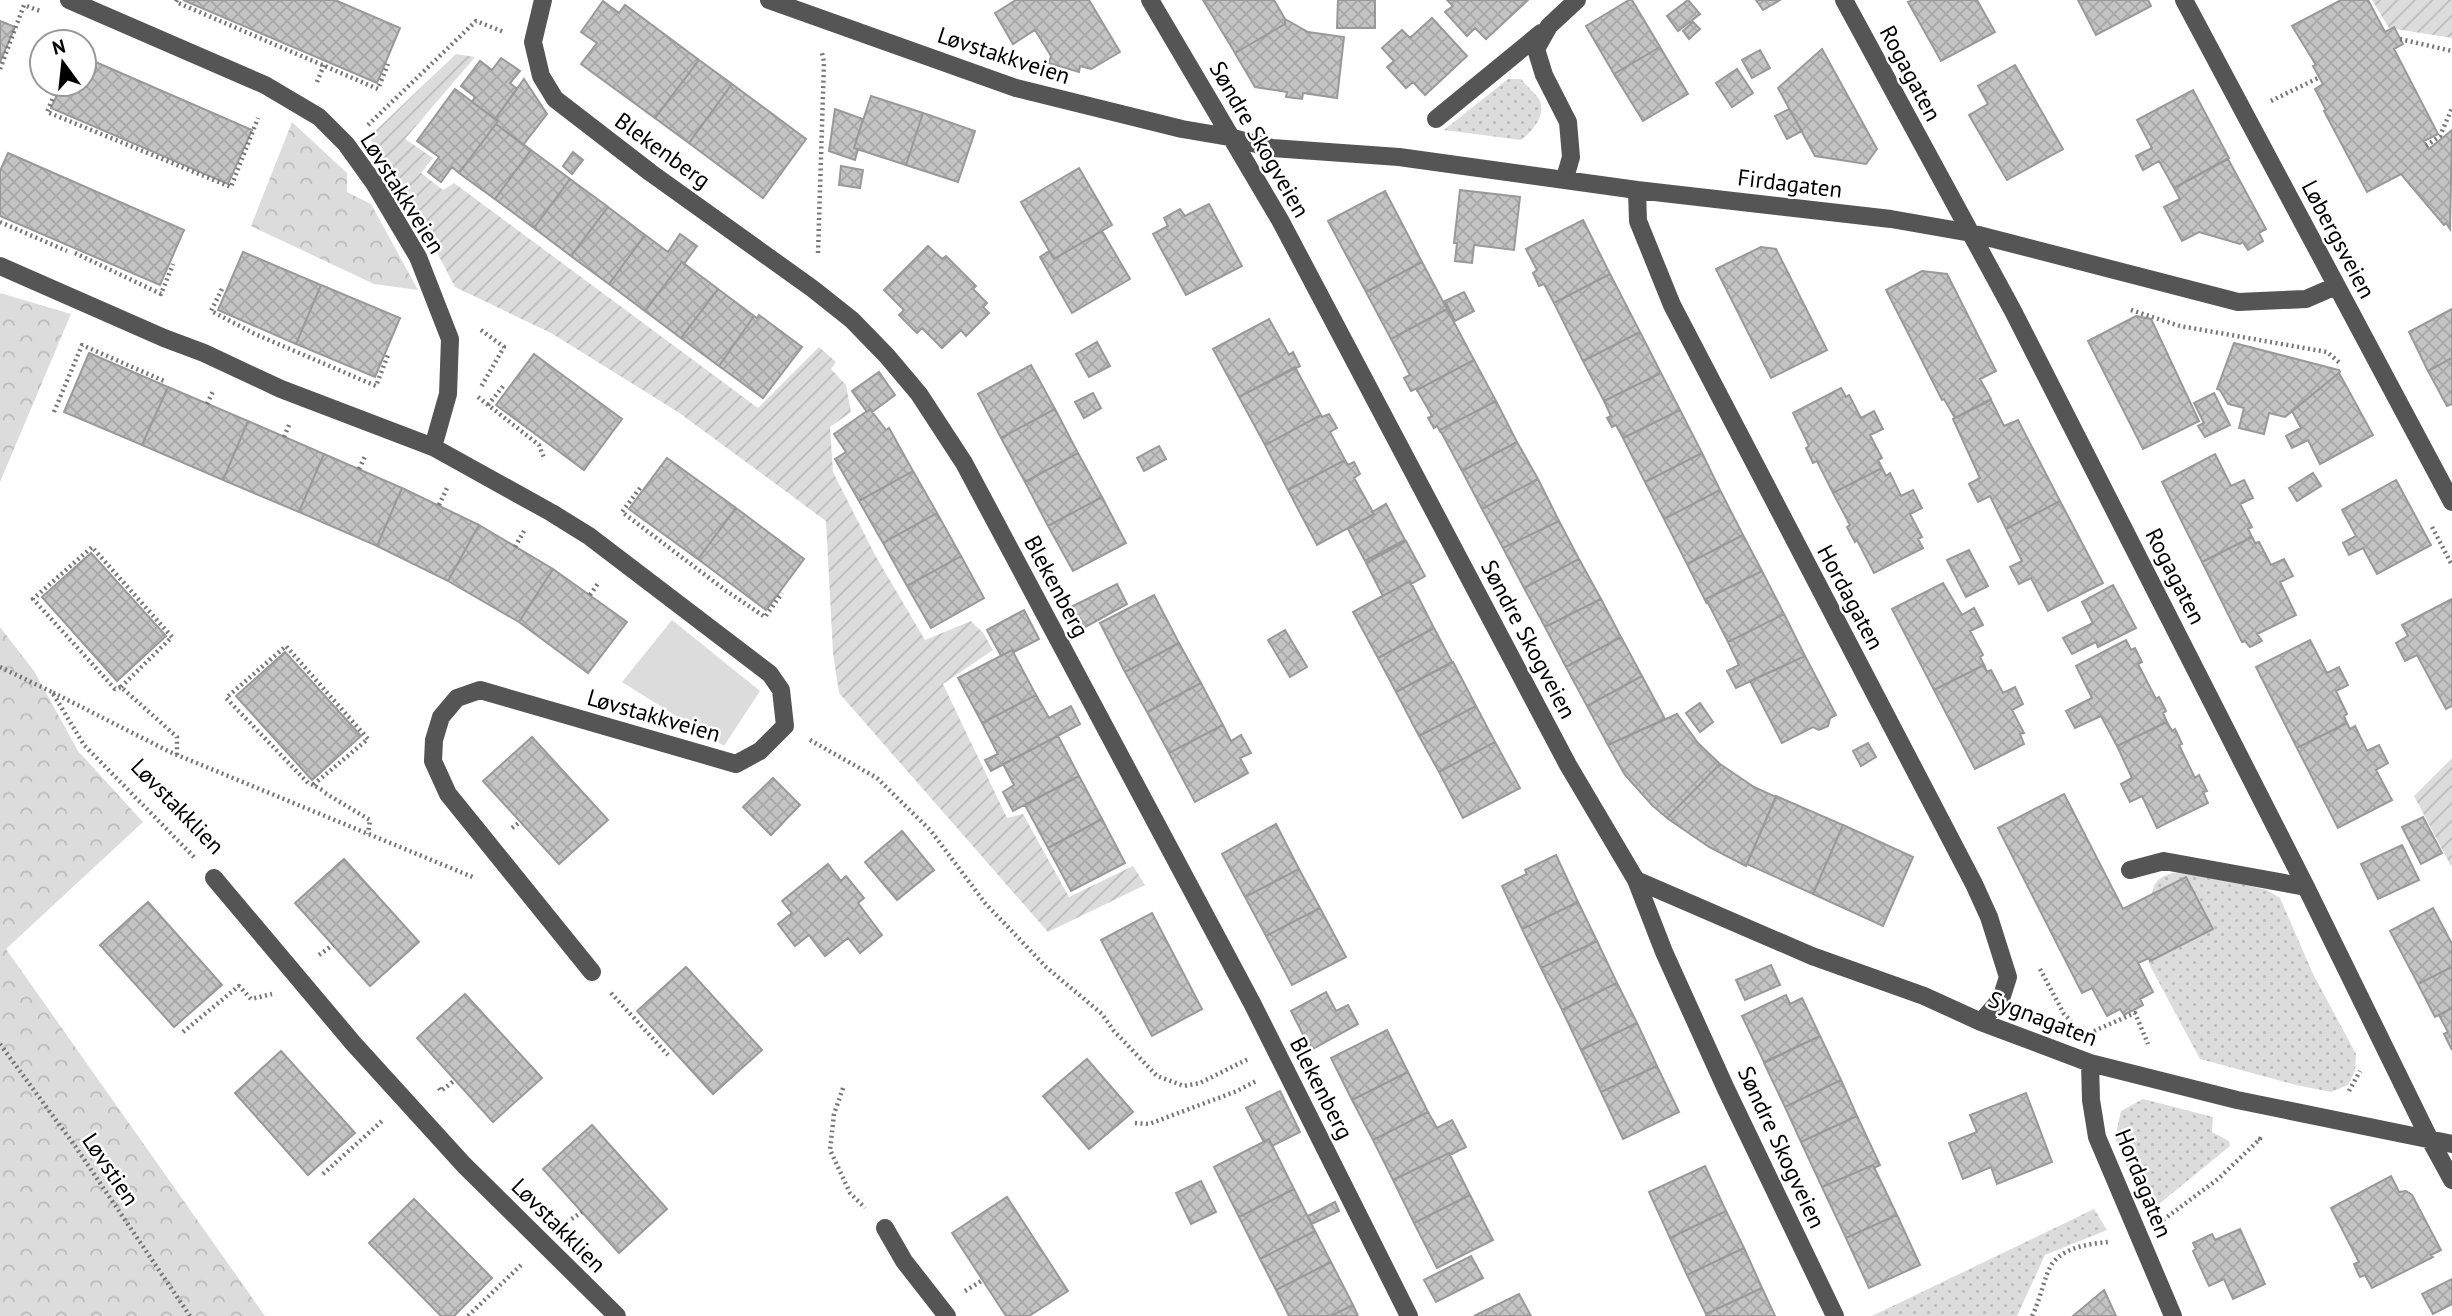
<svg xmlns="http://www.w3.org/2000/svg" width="2452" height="1316" viewBox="0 0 2452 1316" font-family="'PT Sans',sans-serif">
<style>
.grass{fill:url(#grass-dots)}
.forest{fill:url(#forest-crowns)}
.garden{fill:url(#garden-furrows)}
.pitch{fill:#dcdcdc}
.building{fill:url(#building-cross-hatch);stroke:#999;stroke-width:2}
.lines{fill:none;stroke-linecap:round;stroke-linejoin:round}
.path{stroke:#777;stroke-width:4.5;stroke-dasharray:2 3.5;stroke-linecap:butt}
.minor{stroke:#555;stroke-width:18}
.labels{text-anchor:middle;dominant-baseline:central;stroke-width:5;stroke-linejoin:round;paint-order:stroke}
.street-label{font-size:23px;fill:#000;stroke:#fff}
</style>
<defs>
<pattern id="grass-dots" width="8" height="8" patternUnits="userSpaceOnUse" patternTransform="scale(1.75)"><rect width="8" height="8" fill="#dcdcdc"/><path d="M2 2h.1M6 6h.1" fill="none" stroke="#bbb" stroke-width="1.8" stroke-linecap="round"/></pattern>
<pattern id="forest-crowns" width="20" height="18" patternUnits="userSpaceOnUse" patternTransform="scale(1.75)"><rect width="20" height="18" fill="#dcdcdc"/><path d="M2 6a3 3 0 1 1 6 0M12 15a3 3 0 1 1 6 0" fill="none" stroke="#bbb"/></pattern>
<pattern id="garden-furrows" width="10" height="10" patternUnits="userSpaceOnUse" patternTransform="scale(1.75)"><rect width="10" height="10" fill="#dcdcdc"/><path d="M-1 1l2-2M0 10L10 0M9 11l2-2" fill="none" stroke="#bbb"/></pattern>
<pattern id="building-cross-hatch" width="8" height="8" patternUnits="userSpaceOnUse" patternTransform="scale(1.75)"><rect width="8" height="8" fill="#c4c4c4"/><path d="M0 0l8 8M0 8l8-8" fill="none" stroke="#a7a7a7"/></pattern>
</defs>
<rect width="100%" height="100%" fill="#fff"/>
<path class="grass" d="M1508,79H1521C1526,86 1537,94 1540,101C1546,117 1531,132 1521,140L1444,130Z
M2186,871L2267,890L2280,898L2313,974L2356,1054L2355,1071L2348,1085L2331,1092L2296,1085L2200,1059L2148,962L2212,929L2152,896C2153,876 2169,873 2186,871Z
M2143,1099L2213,1117L2212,1132L2229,1141L2230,1146L2148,1213L2115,1138L2121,1111Z
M2094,1209L2107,1230L2045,1255L2017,1316H1872Z"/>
<path class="forest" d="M292,122L347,173V192L371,204L418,290L374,284L251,226Z
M0,293L71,314L0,482Z
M0,627L34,671L78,751L143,822L6,949L265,1316H0Z"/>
<path class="garden" d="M2372,0H2452V38L2389,28Z
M456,54L475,57L405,139L433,158L421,173L443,190L454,183L758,408L819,347L836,362L831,369L846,385L851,412L830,427L833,472L875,555L925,640L971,621L984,634L993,650L943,684L1007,818L1023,814L1069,897L1133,866L1145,885L1048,932L839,693L833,653L826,521L678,412L551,333L455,287L420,220L369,137Z
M2452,758V866H2451L2414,796Z"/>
<path class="pitch" d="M672,620L760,691L724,746L622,682Z"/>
<path class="building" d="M183,0H335L400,28L377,83Z
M1016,0H1089L1120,52L1091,69L1080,66L1079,72L1049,63L1051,56L1035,30L1013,44L995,13Z
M1203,0H1274L1285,19V24L1235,53Z
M1338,0H1375V28H1337Z
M1447,0H1528L1486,39L1475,28L1467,36L1445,12L1453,6Z
M1629,0H1632L1660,47L1614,74L1586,26Z
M1688,0L1700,14L1678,31L1667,16Z
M1756,0H1780L1763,10Z
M1913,0H1977L1995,32L1941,61L1908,2Z
M2078,0H2148L2151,6L2096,35Z
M2341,0H2368L2385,32L2394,27L2403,44L2394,49L2438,134L2424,141L2429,149L2452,130L2450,229L2446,223L2444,225L2401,174L2367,192L2324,111L2326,110L2315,89L2323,84L2313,66L2316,65L2292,26Z
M603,1L619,13L625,5L699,60L655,118L581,64L597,43L581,32Z
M1432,18L1467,56L1425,95L1413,82L1406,88L1387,67L1394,61L1382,48L1402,30L1410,38Z
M1285,19L1308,32L1344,37L1337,98L1303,93L1302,99L1286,97L1287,92L1255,87L1235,53L1285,24Z
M0,21L15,27L0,62Z
M1693,22L1700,29L1689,39L1683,31Z
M1660,47L1688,94L1643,121L1614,74Z
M1822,49L1877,149L1866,164L1815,156L1778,88Z
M1760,50L1770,68L1752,78L1742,60Z
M84,57L252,130L228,184L51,108L62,84H84Z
M501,58L520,71L510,83L517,89L495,119L472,102L475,97L461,86L480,61L492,70Z
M699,60L732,84L689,143L655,118Z
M2015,65L2063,149L2007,180L1969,115L1988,104L1978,86Z
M1737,69L1753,93L1732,107L1716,83Z
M524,79L547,114L523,145L496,124L498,121L495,119Z
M732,84L806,139L763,198L689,143Z
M455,89L498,121L459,173L452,167L441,182L428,172L439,157L417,141Z
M2193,90L2229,158L2174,188L2159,161L2143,170L2136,156L2152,148L2137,120Z
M871,96L923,113L906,165L854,148Z
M835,109L863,119L854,148L858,149L855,160L829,151Z
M1789,109L1802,131L1787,139L1775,116Z
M923,113L975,131L958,182L906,165Z
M496,124L531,150L495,199L459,173Z
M531,150L570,179L534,228L495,199Z
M573,152L583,160L572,174L563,166Z
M8,153L184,230L160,285L0,216V171Z
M2228,159L2266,229L2259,233L2263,241L2248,250L2243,242L2240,244L2199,232L2182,241L2164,207L2180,199L2174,188Z
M841,166L863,170L860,188L839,185Z
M1079,168L1112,225L1054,259L1021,202Z
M570,179L608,207L571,256L534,228Z
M1460,190L1520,197L1514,250L1474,245L1472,263L1455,261L1457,243H1454Z
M1385,191L1422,262L1366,292L1328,221Z
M1209,204L1242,266L1186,295L1153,234L1168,226L1164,218L1180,209L1185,216Z
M608,207L645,235L609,284L571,256Z
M1583,220L1610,274L1554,303L1544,284L1539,286L1533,273L1537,270L1526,249Z
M1102,231L1130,279L1072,313L1040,257L1049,251L1054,259Z
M680,234L697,246L684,264L682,262L645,311L609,284L645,235L668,252Z
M928,246L942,259L946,256L976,286L973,289L987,303L983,307L989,313L966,336L961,330L942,348L922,328L917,333L899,315L904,310L884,290Z
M1761,247L1776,249L1827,350L1771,378L1716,269Z
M243,252L321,285L296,344L218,310Z
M682,262L718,289L681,338L645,311Z
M1422,262L1447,309L1391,339L1366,292Z
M1922,271L1947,274L1996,371L1980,379L1991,399L1955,418L1944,399L1942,400L1886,290Z
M1610,274L1640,332L1583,361L1554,303Z
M321,285L400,318L375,377L296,344Z
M718,289L754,316L719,366L681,338Z
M1464,292L1474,311L1455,321L1445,301Z
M1447,309L1474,360L1417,390V388L1411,391L1404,378L1410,375L1391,339Z
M2452,309V358L2428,371L2409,332Z
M759,315L802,347L763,398L719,366L754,316L757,318Z
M2136,316L2151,319L2199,421L2143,449L2088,341Z
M1269,319L1289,355L1293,352L1300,366L1239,397L1213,349Z
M1640,332L1661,373L1604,401L1583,361Z
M1097,342L1110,366L1089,377L1076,354Z
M2234,343L2339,370L2340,372L2285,417L2269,413L2264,434L2239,428L2244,408L2228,404L2220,390L2217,389Z
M89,353L168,387L142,445L64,412Z
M534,354L622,419L584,470L496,405Z
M2452,358V404L2447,406L2428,371Z
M1474,360L1496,401L1440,430L1441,433L1437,426L1434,428L1428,418L1432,416L1417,390Z
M1031,365L1055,409L1001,438L978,394Z
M1295,367L1321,415L1265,445L1239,397Z
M879,372L895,395L872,412L870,409L867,412L852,391Z
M1661,373L1680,410L1623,438L1616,425L1612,427L1607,418L1611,416L1604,401Z
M2339,373L2373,435L2320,464L2308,440L2292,448L2286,436L2301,428L2292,411Z
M168,387L248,421L223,480L142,445Z
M1841,388L1846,397L1849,395L1861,418L1874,411L1883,429L1870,435L1882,458L1878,460L1882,468L1833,493L1817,461L1813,463L1806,448L1809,446L1793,413Z
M1093,393L1101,408L1084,418L1075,402Z
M2214,393L2230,425L2205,437L2198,426L2204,423L2194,403Z
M1991,400L2004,426L2018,420L2060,501L2006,529L1990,496L1978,502L1969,484L1980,478L1953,419Z
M1496,401L1517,442L1462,471L1440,430Z
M870,409L886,430L889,428L913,471L859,501L835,459L846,452L834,434Z
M1055,409L1078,453L1025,482L1001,438Z
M1680,410L1702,453L1645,482L1623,438Z
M1329,414L1337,428L1330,432L1345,460L1288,490L1265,445L1321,415L1322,417Z
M248,421L324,454L299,512L223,480Z
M1517,442L1538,479L1482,509L1462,471Z
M1159,446L1166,459L1144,471L1137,458Z
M1078,453L1102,497L1048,526L1025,482Z
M1702,453L1720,490L1664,519L1645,482Z
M324,454L402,488L377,546L299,512Z
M2215,454L2231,486L2244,480L2253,498L2240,504L2252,527L2248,529L2252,537L2202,562L2162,482Z
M667,458L736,508L698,559L629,509Z
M1345,460L1348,465L1354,462L1360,474L1354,478L1374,514L1317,545L1288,490Z
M1882,468L1886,476L1890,473L1901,496L1913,490L1922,508L1910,514L1922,537L1918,539L1923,548L1874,573L1857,540L1855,542L1847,527L1850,525L1833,493Z
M913,471L937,513L883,543L859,501Z
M2313,473L2321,486L2297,501L2289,488Z
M1538,479L1559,521L1503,548L1482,509Z
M2396,480L2431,545L2377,574L2363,548L2349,555L2343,543L2356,536L2342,510Z
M402,488L479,525L448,581L377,546Z
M1720,490L1743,535L1687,564L1664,519Z
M1102,497L1126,543L1073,571L1048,526Z
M2060,501L2103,583L2048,611L2031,578L2019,584L2010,567L2022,561L2006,529Z
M1386,504L1405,540L1365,561L1348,529L1374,514L1372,512Z
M736,508L804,559L766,610L698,559Z
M937,513L961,556L907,586L883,543Z
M1559,521L1579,559L1524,588L1503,548Z
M479,525L553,569L519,622L448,581Z
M1743,535L1762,571L1706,599L1707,604L1687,564Z
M2252,537L2255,543L2259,542L2271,565L2284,559L2293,576L2280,582L2296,615L2257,634L2262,641L2250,647L2245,641L2242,642L2202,562Z
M1406,541L1425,576L1411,584L1410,581L1383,596L1366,563Z
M1969,550L1988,586L1966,597L1947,560Z
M91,553L166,636L117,681L42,597Z
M961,556L984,598L931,628L907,586Z
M1579,559L1601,599L1545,627L1524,588Z
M553,569L627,622L588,673L519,622Z
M1762,571L1784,614L1728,642L1706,599Z
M1410,581L1434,628L1378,658L1353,612Z
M1943,583L1962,615L1974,608L1983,625L1970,631L1983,655L1980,657L1984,665L1934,690L1892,609Z
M1117,584L1127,604L1076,632L1065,610Z
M2113,585L2136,628L2098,647L2096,642L2072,654L2063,638L2093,623L2082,602Z
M1154,595L1179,643L1125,672L1100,623Z
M1601,599L1621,637L1566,667L1545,627Z
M2452,599V706L2446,709L2417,655L2405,661L2396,643L2408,636L2402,625Z
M1024,610L1039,639L1014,652L1012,650L1001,656L987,630Z
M1784,614L1805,656L1736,688L1727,671L1739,665L1728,642Z
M1434,628L1452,662L1396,692L1378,658Z
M1285,630L1307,667L1290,677L1268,640Z
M1621,637L1642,676L1587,706L1566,667Z
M2126,640L2131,650L2135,648L2142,662L2138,664L2156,699L2159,697L2166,711L2163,713L2167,722L2117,746L2101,716L2075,728L2066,711L2092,698L2076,666Z
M2310,640L2327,673L2339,667L2348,685L2336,691L2347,714L2344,716L2347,723L2297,748L2256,667Z
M1179,643L1201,683L1147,712L1125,672Z
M1012,650L1036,695L982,723L958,678Z
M285,652L361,736L312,780L236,696Z
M1805,656L1836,715L1830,718L1828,726L1819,730L1813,727L1782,743L1750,681Z
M1453,662L1476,706L1419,736L1396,692Z
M1984,665L1987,672L1991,670L2003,693L2015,687L2023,704L2012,710L2024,733L2020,734L2024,744L1975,769L1934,690Z
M1642,676L1665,719L1608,745L1587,706Z
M1201,683L1223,725L1169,753L1147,712Z
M1036,695L1049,718L1071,706L1080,724L991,771L985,760L998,754L982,723Z
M1700,703L1713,722L1700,732L1686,713Z
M1476,706L1495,742L1439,772L1419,736Z
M1677,714L1698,743L1720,764L1667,818L1652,805L1625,775L1608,745Z
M2167,722L2172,731L2175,729L2182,744L2179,745L2195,778L2199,775L2207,791L2203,792L2208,803L2157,828L2142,796L2130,802L2121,784L2132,778L2117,746Z
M2347,723L2350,729L2355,726L2367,751L2379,745L2388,763L2376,770L2392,800L2338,828L2297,748Z
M1223,725L1231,741L1241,735L1251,753L1240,758L1248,773L1195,802L1169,753Z
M1058,736L1079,776L1013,811L1003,792L1014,785L1003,764Z
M532,737L608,820L559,864L483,781Z
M1495,742L1520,788L1463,818L1439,772Z
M1868,743L1876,757L1861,766L1853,751Z
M1720,764L1754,787L1776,797L1746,866L1709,847L1667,818Z
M1079,776L1102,819L1048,848L1025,805Z
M773,778L800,805L771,835L743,807Z
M2064,794L2123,909L2186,877L2213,929L2150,961L2149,958L2138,963L2153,992L2140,999L2143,1005L2124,1015L2120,1009L2107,1016L2092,988L2082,993L1998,828Z
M1776,796L1843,825L1813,894L1747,864Z
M2423,817L2442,853L2421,864L2402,827Z
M1102,819L1125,863L1071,891L1048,848Z
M1276,824L1299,869L1245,897L1222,854Z
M1843,825L1913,857L1883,926L1813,894Z
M902,831L934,870L897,900L865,862Z
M2402,845L2419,880L2378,899L2361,864Z
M1556,855L1578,902L1522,929L1502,886L1527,874L1525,870Z
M344,859L419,942L370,986L295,903Z
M828,864L841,881L846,876L864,898L858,903L882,935L860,953L848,938L825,956L809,935L795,946L778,924L792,913L782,901Z
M1299,869L1320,908L1266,936L1245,897Z
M148,902L222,985L174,1027L100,945Z
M1578,902L1597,941L1541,968L1522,929Z
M1320,908L1346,957L1292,985L1266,936Z
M2433,908L2452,944V967L2418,984L2390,931Z
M1152,913L1202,1009L1152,1036L1101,940Z
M1597,941L1617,983L1562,1010L1541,968Z
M1771,965L1780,985L1745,1000L1736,980Z
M686,967L762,1050L713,1094L637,1011Z
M2452,967V1008L2435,1017L2418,984Z
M1617,983L1637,1023L1581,1050L1562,1010Z
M1326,992L1336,1011L1348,1005L1358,1024L1311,1050L1291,1011Z
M465,994L542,1078L493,1122L417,1038Z
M1786,995L1790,1004L1802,998L1820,1036L1764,1062L1742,1016Z
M2452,1008V1050L2444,1034L2448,1032L2439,1015Z
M1637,1023L1657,1066L1601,1092L1581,1050Z
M1387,1030L1408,1072L1352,1100L1331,1058Z
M1820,1036L1841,1080L1785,1107L1764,1063Z
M281,1051L355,1133L308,1175L235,1093Z
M1087,1059L1133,1112L1089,1149L1043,1096Z
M1657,1066L1679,1112L1623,1139L1601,1092Z
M1408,1072L1428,1112L1373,1140L1352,1100Z
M1841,1080L1857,1116L1801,1142L1785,1107Z
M1280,1091L1300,1132L1272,1146L1269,1139L1264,1142L1246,1108Z
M2026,1093L2052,1162L1997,1184L1991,1167L1963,1179L1949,1143L1977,1132L1970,1115Z
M1428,1112L1437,1128L1452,1120L1466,1147L1450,1155L1449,1153L1393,1180L1373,1140Z
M1857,1116L1880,1165L1874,1168L1873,1165L1822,1187L1801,1142Z
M592,1125L667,1209L619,1253L543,1169Z
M1269,1139L1294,1189L1239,1217L1214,1167Z
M1449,1153L1470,1195L1414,1223L1393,1180Z
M1873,1165L1897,1215L1846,1238L1822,1187Z
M1705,1166L1726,1211L1670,1238L1649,1192Z
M2391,1176L2399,1192L2406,1191L2412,1195L2441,1250L2431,1255L2433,1257L2372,1288L2365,1275L2360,1277L2357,1271L2354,1264L2359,1262L2331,1208Z
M1201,1181L1216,1212L1191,1224L1176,1193Z
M1294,1189L1315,1231L1260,1259L1239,1217Z
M1470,1195L1493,1240L1437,1268L1414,1223Z
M1007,1197L1068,1291L1029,1316H1006L952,1233Z
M414,1199L492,1278L454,1316H441L369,1243Z
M1335,1202L1339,1211L1312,1224L1308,1216Z
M1726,1211L1744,1248L1687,1275L1670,1238Z
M1897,1215L1920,1265L1869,1288L1846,1238Z
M2240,1229L2265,1284L2233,1299L2224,1279L2209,1286L2193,1251L2196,1249L2193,1243L2212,1234L2215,1240Z
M1315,1231L1331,1262L1276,1290L1260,1259Z
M1744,1248L1762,1288L1706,1314L1687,1275Z
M1471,1256L1483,1278L1436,1302L1424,1280Z
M1331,1262L1353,1305L1331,1316H1289L1276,1290Z
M2452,1279V1304L2433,1314L2422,1294Z
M1762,1288L1775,1316H1706V1314Z
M2104,1290L2116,1316H2073Z
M1519,1294L1531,1316H1474Z
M1353,1305L1358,1316H1331Z"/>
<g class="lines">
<path class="path" d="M177,0L176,2L378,89L388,64
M2400,39L2452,51
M0,69L24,5L40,11
M317,82L324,65
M59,84L47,112L231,187L258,118
M2271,101L2320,77
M368,125L476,21L504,32
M2426,146L2440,136L2452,108
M0,222L67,251
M75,253L161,294L173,264
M818,253L824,62L822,53
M222,289L211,311L255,334L376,386L388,355
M2131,310L2180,326L2327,352L2341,364
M481,330L504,347L481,387
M478,397L539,445L544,458
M207,404L214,389
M488,405L505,384
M54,412L82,345L164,381
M284,437L289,425
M359,469L366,454
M640,488L622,512L725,590L765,617L782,593
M439,505L447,488
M2432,527L2452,565
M515,547L524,531
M590,595L599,582
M0,667L52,692
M121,687L172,637L92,547L33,599L115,689L121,687L177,737V755
M810,740L877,778L931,831L985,903L1046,967L1102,1014L1114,1031L1157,1076L1184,1086L1200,1083L1248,1059
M313,785L308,783L226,698L286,646L368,739L313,785L324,791
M325,793L370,820L368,834
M512,828L520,822
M194,857L84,745L52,692L170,752L475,878
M319,955L333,945
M2040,969L2064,1014L2071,1021
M611,993L668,1055
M2094,1031L2135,1013L2148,1044
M183,1032L239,986L251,999L272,994
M0,1044L75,1146L190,1316
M439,1088L441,1091L455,1080
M843,1088L834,1114L830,1150L850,1193L865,1208
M2349,1091L2360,1071
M1135,1123L1149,1124L1237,1091L1258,1080
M323,1174L382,1121
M2163,1220L2218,1179L2260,1139L2255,1138
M567,1222L582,1212
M965,1291L983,1280
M468,1316L521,1265
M2032,1316C2040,1301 2045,1274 2052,1264C2064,1247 2089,1244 2108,1242"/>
<path class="minor" d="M69,0L265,85L319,117L346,144L374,183L418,257L450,339L448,394L433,447
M543,0L533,42L541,76L555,99L651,173L813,289L852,320L887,356L919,394L964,463L1252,1003L1409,1316
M769,0L1016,88L1182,129L1229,137L1272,148L1399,157L1637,190L1891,219L1971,233L2238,302L2306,299L2336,286
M1150,0L1280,220L1568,765L1636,880L1664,952L1726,1089L1835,1316
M1844,0L2013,311L2306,887L2429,1138L2452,1180
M2184,0L2452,502
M1436,119L1541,33
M1565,178L1571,157L1568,122L1544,75L1536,49L1549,26L1577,0
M1637,190L1638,221L1672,305L1974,884L1989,917L2008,977L2001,999L1981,1022
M0,266L164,338L204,353L281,389L433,447L552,513L589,536L770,674L781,690L785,726L760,751L736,764L480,690L457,698L441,717L434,740L433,761L448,794L592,972
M2130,870L2164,861L2306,887
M214,878L353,1043L464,1165L617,1316
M1636,880L1812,956L1924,996L1981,1022L2090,1063L2237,1100L2452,1144
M2090,1063L2091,1100L2097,1137L2173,1316
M885,1228L904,1261L947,1316"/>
</g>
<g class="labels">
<g class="street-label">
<text transform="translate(1004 55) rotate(18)">Løvstakkveien</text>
<text transform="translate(1911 73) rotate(62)">Rogagaten</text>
<text transform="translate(1260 139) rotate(60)">Søndre Skogveien</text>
<text transform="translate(663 150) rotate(36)">Blekenberg</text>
<text transform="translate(1790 183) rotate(7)">Firdagaten</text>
<text transform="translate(403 193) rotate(58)">Løvstakkveien</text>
<text transform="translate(2339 239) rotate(62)">Løbergsveien</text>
<text transform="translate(2176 576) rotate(63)">Rogagaten</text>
<text transform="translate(1057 586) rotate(62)">Blekenberg</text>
<text transform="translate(1851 597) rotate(62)">Hordagaten</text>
<text transform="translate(1529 639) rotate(62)">Søndre Skogveien</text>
<text transform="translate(654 715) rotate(16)">Løvstakkveien</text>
<text transform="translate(178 806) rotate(46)">Løvstakklien</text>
<text transform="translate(2043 1018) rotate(21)">Sygnagaten</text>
<text transform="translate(1322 1088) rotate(63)">Blekenberg</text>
<text transform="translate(1782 1147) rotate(65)">Søndre Skogveien</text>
<text transform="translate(111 1169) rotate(56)">Løvstien</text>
<text transform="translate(2144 1183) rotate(68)">Hordagaten</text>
<text transform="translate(559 1225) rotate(45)">Løvstakklien</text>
</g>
</g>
<g transform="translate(63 63) rotate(345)"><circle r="33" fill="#ffffff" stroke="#999999" stroke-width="2"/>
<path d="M0-5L12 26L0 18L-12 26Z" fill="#000000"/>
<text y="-10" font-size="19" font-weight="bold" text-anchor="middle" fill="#000000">N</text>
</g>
</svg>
